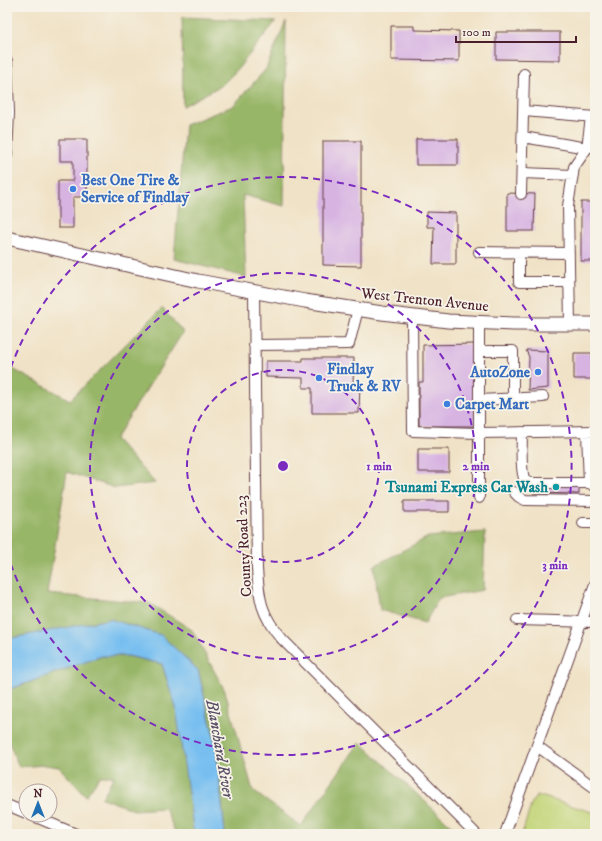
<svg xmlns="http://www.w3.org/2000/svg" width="602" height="841" viewBox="0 0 602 841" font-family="'IM FELL DW Pica',serif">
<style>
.green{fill:#c1d476;stroke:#867a50}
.forest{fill:#98b667;stroke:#716a49}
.water{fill:#78bff0;stroke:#616f8e}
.building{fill:#d7b3e2}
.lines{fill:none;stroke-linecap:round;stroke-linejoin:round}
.minor-casing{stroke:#633c42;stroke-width:12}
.major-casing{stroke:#633c42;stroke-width:15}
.minor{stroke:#fff;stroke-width:10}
.major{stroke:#fff;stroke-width:13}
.ring{fill:none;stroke:#7b2cbf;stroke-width:2;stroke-dasharray:7 5}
.shop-dot{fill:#3f7fe0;stroke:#f7f3e8;stroke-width:1.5}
.culture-dot{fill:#0f9aa8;stroke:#f7f3e8;stroke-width:1.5}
.labels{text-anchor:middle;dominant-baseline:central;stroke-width:3.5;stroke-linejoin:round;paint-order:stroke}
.shop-label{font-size:15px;font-weight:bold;fill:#366cbe;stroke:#f7f3e8;text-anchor:start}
.street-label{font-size:15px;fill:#4a1f2b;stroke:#f7f3e8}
.culture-label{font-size:15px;font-weight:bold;fill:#0d838f;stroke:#f7f3e8;text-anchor:end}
.water-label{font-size:16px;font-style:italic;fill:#584f66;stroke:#f7f3e8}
.centre{fill:#7b2cbf;stroke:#f7f3e8;stroke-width:2}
.ring-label{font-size:12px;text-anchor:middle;font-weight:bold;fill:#7b2cbf;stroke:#f7f3e8;stroke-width:3.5;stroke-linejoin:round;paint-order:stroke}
</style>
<rect width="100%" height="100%" fill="#f7f3e8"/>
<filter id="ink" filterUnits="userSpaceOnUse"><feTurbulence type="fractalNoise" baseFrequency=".025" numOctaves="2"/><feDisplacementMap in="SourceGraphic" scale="8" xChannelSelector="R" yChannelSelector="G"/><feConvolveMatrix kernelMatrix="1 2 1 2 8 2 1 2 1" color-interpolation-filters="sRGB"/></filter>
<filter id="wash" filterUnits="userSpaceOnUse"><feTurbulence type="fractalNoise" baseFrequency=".012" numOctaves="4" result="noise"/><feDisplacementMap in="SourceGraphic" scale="16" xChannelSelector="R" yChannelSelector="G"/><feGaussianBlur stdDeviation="0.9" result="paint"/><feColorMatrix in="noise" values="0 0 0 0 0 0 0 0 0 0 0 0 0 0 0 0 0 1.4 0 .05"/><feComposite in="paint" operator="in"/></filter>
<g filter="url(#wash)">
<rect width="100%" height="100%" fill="#f0e2c6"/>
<path class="green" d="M537,795L595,813V834H522L532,802Z"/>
<path class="forest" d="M182,17L276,21L237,70L222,85L183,106Z
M286,21L284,206L243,195L246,277L174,259L185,125L233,106L266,69Z
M162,308L183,332L115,439L155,483L115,488L67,472L47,594L149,603L192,630L225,691L253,791L301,826L360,742L456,830L455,834H225L216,746L198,671L161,635L110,620L7,639V366L70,400Z
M485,532L483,590L439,598L425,623L380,610L374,566L428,537Z
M102,656H128L162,664L176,708L196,834H176L165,808L134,810L102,798L114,776H100L86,796L59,767L45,765L19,767L7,738V689L13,688Z"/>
<path class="water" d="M110,619L161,635L198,670L216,746L225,834H194L176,708L162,664L128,656H102L13,688L7,689V639Z"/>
<g id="blocks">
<path class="building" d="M391,26H414V30L459,31V61L391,60Z
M496,32H560V60L496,59Z
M60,139H87V197H73V228H58V181H73V161H60Z
M416,139H458V165H416Z
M323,141H361V266L323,265Z
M507,193L535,194L534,231H507Z
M581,202H595V261H581Z
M427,212L456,213V264H433L434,227H427Z
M475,344V426H419V382H423V345Z
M526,350L548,351V388L528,390L529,357Z
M574,353H592L593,379H574Z
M303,358H354L353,383H360L359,413H312V388H303V378L266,377V361H303Z
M418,449H449V472H418Z
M534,481L579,482V494L533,493Z
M404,501H449V512H404Z"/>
</g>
</g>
<g filter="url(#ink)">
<use href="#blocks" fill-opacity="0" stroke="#633c42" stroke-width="1"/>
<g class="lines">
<g class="minor-casing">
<path id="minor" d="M7,61L9,113L7,155
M524,111L595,117
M523,137L587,148L591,117
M522,173L573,175
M521,194L524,74
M479,252L569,253
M519,253V282H569
M254,291L257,569C259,599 261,615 282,639L476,834
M412,317L413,431L479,433L595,431
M570,324L568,206L574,167L587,148L595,144
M254,345L349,344L358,309
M480,351H513V398
M480,400L543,397
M522,432C522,446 520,470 525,481L530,483H589L595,486
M587,432L589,483
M514,492L519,497L525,500L595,501
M479,498V322
M583,523H595
M517,620L595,622
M537,746L595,788
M7,805L26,813
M31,815L76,834
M505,834L595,584"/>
</g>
<g class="major-casing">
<path id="major" d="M7,238L198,281L305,301L382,313L448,321L514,324H595"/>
</g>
<use href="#minor" class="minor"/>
<use href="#major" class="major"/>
</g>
</g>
<g class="ring">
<circle cx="283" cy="466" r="96"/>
<circle cx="283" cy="466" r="193"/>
<path d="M7 379A289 289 0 1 1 7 553"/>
</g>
<g class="shop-dot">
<circle cx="73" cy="189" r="4"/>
<circle cx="538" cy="372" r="4"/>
<circle cx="319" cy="378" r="4"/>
<circle cx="447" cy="404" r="4"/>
</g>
<circle class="culture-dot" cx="556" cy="487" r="4"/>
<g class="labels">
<g class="shop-label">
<text x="81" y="180">Best One Tire &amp;<tspan x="81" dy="17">Service of Findlay</tspan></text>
<text x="327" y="369">Findlay<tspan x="327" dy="17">Truck &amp; RV</tspan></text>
<text x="530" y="372" text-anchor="end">AutoZone</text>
<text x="455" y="404">Carpet Mart</text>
</g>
<g class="street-label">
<text transform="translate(425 300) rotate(6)">West Trenton Avenue</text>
<text transform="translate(244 546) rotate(-93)">County Road 223</text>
</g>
<g class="culture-label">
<text x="548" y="487">Tsunami Express Car Wash</text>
</g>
<g class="water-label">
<text transform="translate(220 749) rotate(80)">Blanchard River</text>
</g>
</g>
<circle cx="283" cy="466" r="6" class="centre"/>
<g class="ring-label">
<text x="379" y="470">1 min</text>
<text x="476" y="470">2 min</text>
<text x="555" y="569">3 min</text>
</g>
<rect width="602" height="841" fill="none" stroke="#f7f3e8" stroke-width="24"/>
<g transform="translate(38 803)"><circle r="19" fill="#f7f3e8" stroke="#b29e9c"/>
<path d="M0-3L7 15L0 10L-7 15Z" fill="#1f6fb2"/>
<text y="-6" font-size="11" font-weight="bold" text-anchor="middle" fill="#4a1f2b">N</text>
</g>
<path d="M456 36v6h120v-6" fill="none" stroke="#4a1f2b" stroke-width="2"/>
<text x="462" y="36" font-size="12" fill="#4a1f2b" stroke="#f7f3e8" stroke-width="3" paint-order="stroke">100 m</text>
</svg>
